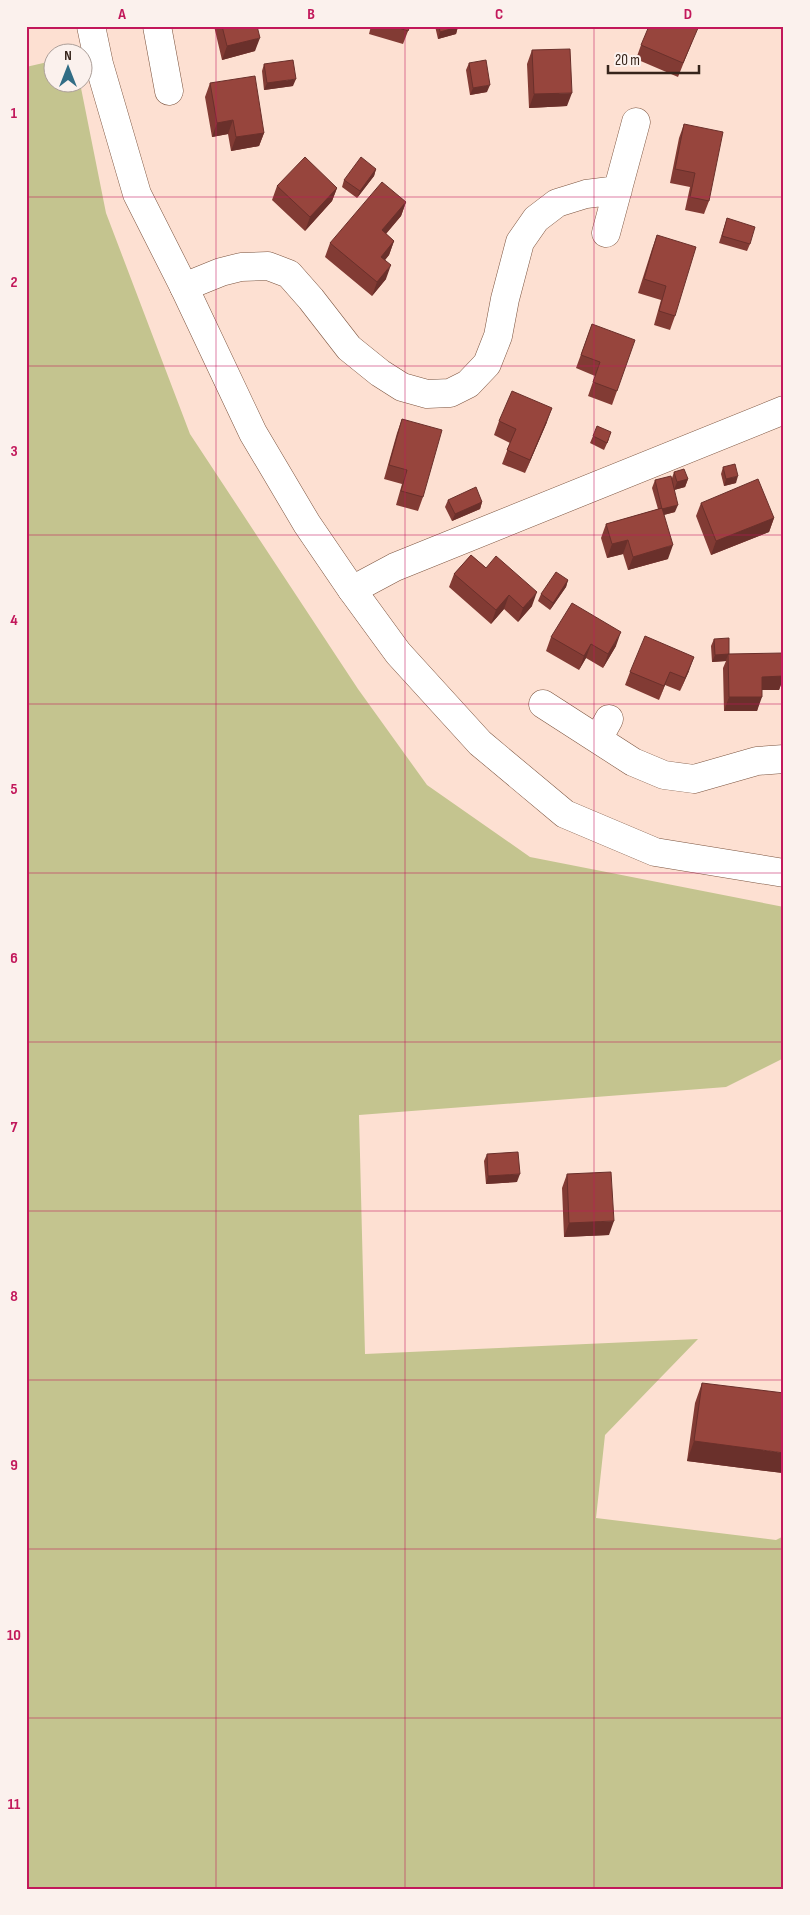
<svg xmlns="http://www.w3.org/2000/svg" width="810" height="1915" viewBox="0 0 810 1915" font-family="'Sofia Sans Condensed',sans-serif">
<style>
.green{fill:#c4c48f}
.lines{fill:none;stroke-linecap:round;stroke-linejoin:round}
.street-casing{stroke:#7c543f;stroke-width:29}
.secondary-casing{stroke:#7c543f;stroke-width:29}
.street{stroke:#fff;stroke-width:28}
.secondary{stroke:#fff;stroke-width:28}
.wall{fill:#823b34}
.shaded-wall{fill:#6a302b}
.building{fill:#97453d;stroke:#6a302b}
.grid{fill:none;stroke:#c2185b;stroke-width:1;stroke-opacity:0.55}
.neatline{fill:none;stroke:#c2185b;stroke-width:2}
.grid-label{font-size:16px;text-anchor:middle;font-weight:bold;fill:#c2185b}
</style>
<rect width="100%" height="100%" fill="#fde0d2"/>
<path class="green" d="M52,61V82L80,83L106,213L190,434L358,689L427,785L530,857L784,907V1058L726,1087L359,1115L365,1354L698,1339L605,1435L596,1518L776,1540L784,1536V1889H26V67Z"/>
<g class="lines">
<g class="street-casing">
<path id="street" d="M157,26L169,91
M606,233L636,122
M184,287L221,272L241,267L268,266L289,274L311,299L349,348L380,373L402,387L427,394L450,393L468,384L487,364L498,336L505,299L520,242L536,219L557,203L586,194L618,190
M352,590L395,567L784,410
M543,704L633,762L664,775L694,779L757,761L784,759
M598,739L609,719"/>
</g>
<g class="secondary-casing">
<path id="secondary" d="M91,26L99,64L137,194L184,287L253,433L307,524L352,590L398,653L480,743L565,814L655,852L784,873"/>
</g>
<use href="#street" class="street"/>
<use href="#secondary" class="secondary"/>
</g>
<path class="wall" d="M214,26H257L255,51L222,60Z
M371,26H410L403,44L369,34Z
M435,26H458L456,34L438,39Z
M692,42L678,77L636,59L641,45Z
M532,50L567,106L529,108L527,64Z
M469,63L487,92L470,95L466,70Z
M264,64L293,86L264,90L262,71Z
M210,83L264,133L259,146L231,151L228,134L212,137L205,97Z
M684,124L709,201L704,214L685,210L690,187L670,183L679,138Z
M376,169L374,176L357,198L342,187L344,180Z
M277,186L337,188L332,201L305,231L272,200Z
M406,202L401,216L386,234L394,241L389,255L385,260L386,279L372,296L325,257L330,243Z
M727,218L750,244L747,251L719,243Z
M657,235L675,316L670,330L654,325L661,300L638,293L652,249Z
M592,324L617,391L612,405L588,396L595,376L576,368Z
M402,419L423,497L418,511L396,505L402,484L384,479L397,433Z
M499,421L547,422L525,473L502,464L510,443L494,435Z
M593,436L609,439L604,450L590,443Z
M723,467L736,483L724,486L721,474Z
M674,472L688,479L685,487L674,490L675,512L664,515L668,559L628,570L623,554L607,558L601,538L606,524L658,509L652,488L655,480L672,478Z
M448,500L482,502L480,509L452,521L445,507Z
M701,503L774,518L769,532L711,555L696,516Z
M471,555L532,606L518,622L504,609L491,624L449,587L454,574Z
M568,580L566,587L550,610L538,601L541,594Z
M551,637L616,646L603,668L586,658L579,670L546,651Z
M714,639L729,654L784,676L779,690H762L757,711H724L723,668L726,661L712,662L711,646Z
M689,671L680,691L665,685L659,700L625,685L630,672Z
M487,1154L517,1182L486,1184L484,1161Z
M567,1174L609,1235L564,1237L562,1188Z
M702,1383L783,1473L687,1461L695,1403Z"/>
<path class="shaded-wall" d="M458,27L456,34L438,39L440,32Z
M260,38L255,51L222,60L227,46Z
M296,79L293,86L264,90L267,83Z
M490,85L487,92L470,95L473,88Z
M572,93L567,106L529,108L534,94Z
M233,120L228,134L212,137L217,123Z
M264,133L259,146L231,151L236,137Z
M376,169L374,176L357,198L360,191Z
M337,188L332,201L305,231L310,217Z
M406,202L401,216L377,244L382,230Z
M394,241L389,255L376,271L381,257Z
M391,265L386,279L372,296L377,282Z
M552,408L547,422L525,473L530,460Z
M738,476L736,483L724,486L726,479Z
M688,479L685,487L674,490L677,482Z
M482,502L480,509L452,521L455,514Z
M678,505L675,512L659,516L662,509Z
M774,518L769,532L711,555L716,541Z
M628,540L623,554L607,558L612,544Z
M673,545L668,559L628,570L633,557Z
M568,580L566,587L550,610L553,603Z
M537,592L532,606L518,622L523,608Z
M509,595L504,609L491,624L496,610Z
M621,632L616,646L603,668L608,654Z
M591,644L586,658L579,670L584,656Z
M728,654L726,661L712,662L715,655Z
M694,657L689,671L680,691L685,678Z
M670,672L665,685L659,700L664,686Z
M784,676L779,690H757L762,677Z
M729,697H762L757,711H724Z
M520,1174L517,1182L486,1184L488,1176Z
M614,1221L609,1235L564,1237L569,1223Z
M694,1441L784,1453V1472L783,1473L687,1461Z"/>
<path class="building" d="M222,26H257L260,38L227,46Z
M393,26H410L408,31Z
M439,26H458V27L440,32Z
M649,26H693L698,28L683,63L641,45Z
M570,49L572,93L534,94L532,50Z
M293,60L296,79L267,83L264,64Z
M486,60L490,85L473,88L469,63Z
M255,76L264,133L236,137L233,120L217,123L210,83Z
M684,124L723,132L709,201L690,197L695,173L675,169Z
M305,157L337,188L310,217L277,186Z
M361,157L376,169L360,191L344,180Z
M382,182L406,202L382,230L394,241L381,257L391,265L377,282L330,243Z
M727,218L755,227L750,244L722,236Z
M657,235L696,247L675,316L659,311L666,286L644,279Z
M592,324L635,340L617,391L593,382L600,362L581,355Z
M512,391L552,408L530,460L507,450L516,429L499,421Z
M402,419L442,430L423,497L401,491L407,470L389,465Z
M597,426L611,432L607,443L593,436Z
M735,464L738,476L726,479L723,467Z
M684,469L688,479L677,482L674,472Z
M671,476L678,505L662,509L655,480Z
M758,479L774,518L716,541L701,503Z
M476,487L482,502L455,514L448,500Z
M662,508L673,545L633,557L628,540L612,544L606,524Z
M471,555L486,568L496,556L537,592L523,608L509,595L496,610L454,574Z
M556,572L568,580L553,603L541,594Z
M572,603L621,632L608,654L591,644L584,656L551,637Z
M645,636L694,657L685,678L670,672L664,686L630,672Z
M729,638V654L715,655L714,639Z
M784,653V676L762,677V697H729L728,654Z
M518,1152L520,1174L488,1176L487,1154Z
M611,1172L614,1221L569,1223L567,1174Z
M702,1383L784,1393V1453L694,1441Z"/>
<path class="grid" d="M216,26V1889M405,26V1889M594,26V1889M26,197H784M26,366H784M26,535H784M26,704H784M26,873H784M26,1042H784M26,1211H784M26,1380H784M26,1549H784M26,1718H784"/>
<rect width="810" height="1915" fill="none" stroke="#fbf1ed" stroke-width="55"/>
<g transform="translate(68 68)"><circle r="24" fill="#fbf1ed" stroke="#ac9f99"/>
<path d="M0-4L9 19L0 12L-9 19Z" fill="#326d85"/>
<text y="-8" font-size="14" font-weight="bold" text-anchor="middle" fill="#36241b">N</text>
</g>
<path d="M608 65v8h91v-8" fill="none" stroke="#36241b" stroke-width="2.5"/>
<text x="615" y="65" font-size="15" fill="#36241b" stroke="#fbf1ed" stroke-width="4" paint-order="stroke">20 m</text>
<rect x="28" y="28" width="754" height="1860" class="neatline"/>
<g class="grid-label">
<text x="122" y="19">A</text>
<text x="311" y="19">B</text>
<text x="499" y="19">C</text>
<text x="688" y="19">D</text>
<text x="14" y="118">1</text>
<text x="14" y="287">2</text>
<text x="14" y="456">3</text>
<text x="14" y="625">4</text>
<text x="14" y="794">5</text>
<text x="14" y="963">6</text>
<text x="14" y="1132">7</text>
<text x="14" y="1301">8</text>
<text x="14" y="1470">9</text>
<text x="14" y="1640">10</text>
<text x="14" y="1809">11</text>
</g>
</svg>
